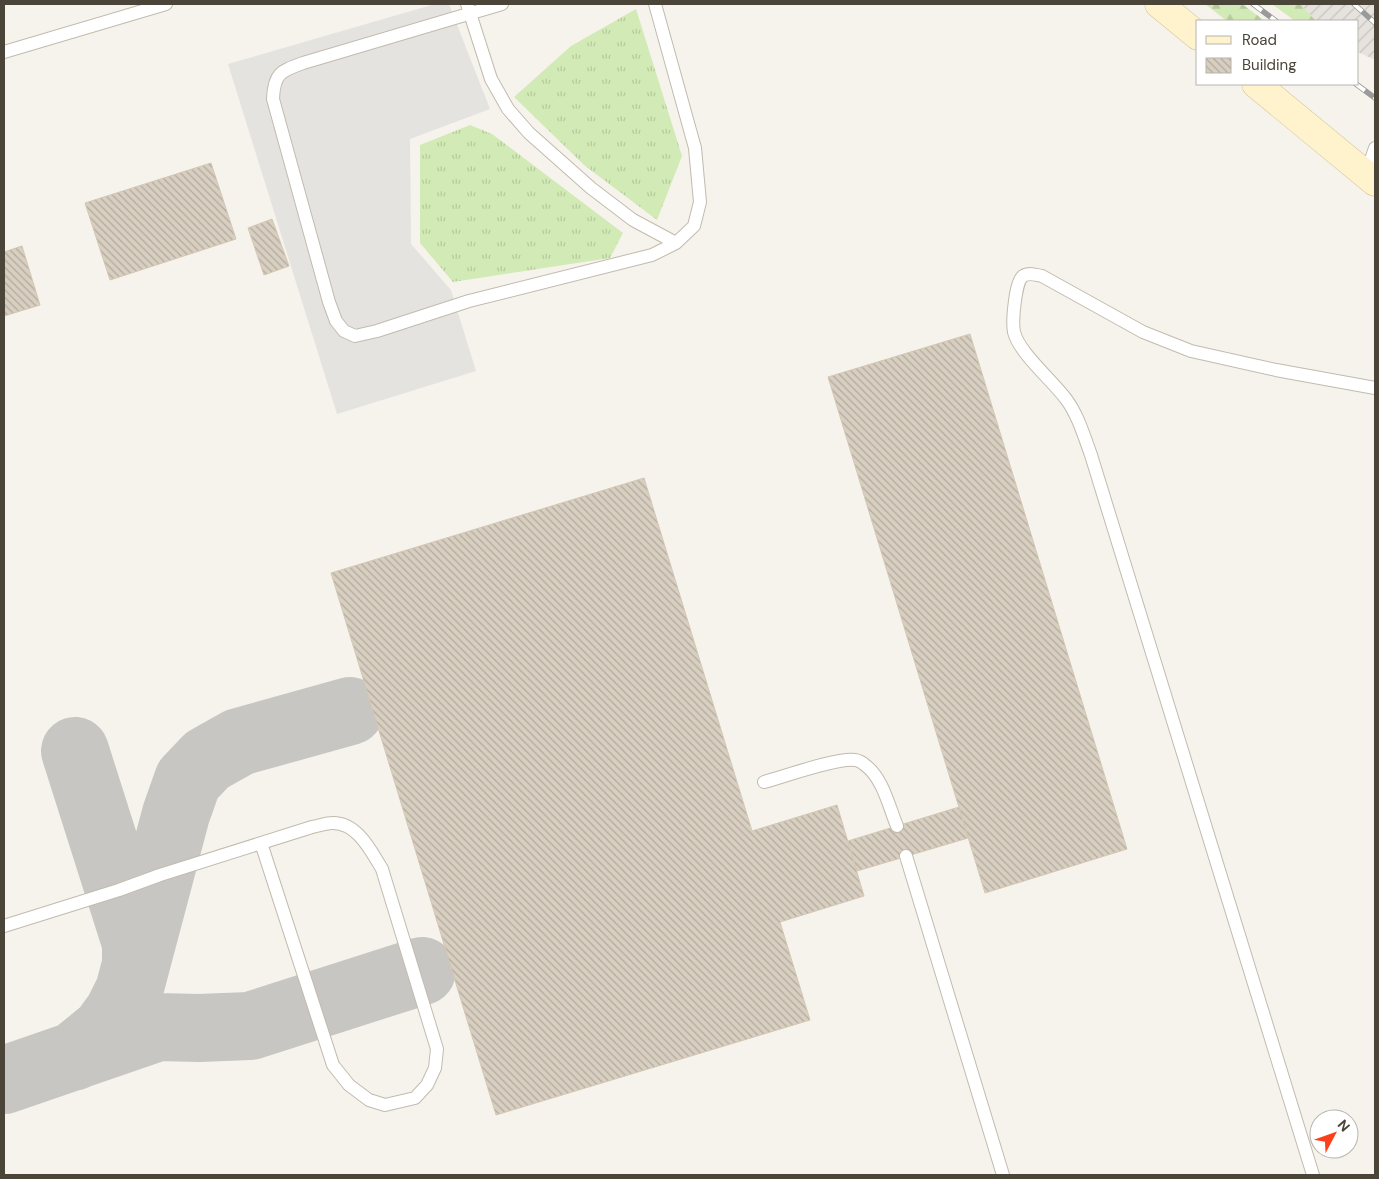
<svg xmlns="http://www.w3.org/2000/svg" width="1379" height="1179" viewBox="0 0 1379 1179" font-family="'DM Sans',sans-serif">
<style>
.industrial{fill:url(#industrial-furrows)}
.grass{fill:url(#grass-tufts)}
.forest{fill:url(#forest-firs)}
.parking{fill:#e5e3e0}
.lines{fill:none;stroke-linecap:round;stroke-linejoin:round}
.taxiway{stroke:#c8c6c3;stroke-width:68}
.building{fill:url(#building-back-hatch);stroke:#d3c7b4}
.lane-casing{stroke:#c2bbae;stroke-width:14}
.secondary-casing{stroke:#d6c79b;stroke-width:29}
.lane{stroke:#fff;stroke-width:12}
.secondary{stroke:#fff3cd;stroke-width:28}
.rail-casing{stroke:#9a9a9a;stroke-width:5.5}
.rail{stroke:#fff;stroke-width:4;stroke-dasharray:11;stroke-linecap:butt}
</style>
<defs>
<pattern id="industrial-furrows" width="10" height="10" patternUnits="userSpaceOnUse" patternTransform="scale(1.25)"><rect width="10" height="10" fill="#e6e2dd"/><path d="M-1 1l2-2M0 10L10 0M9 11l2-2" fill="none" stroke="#c7c3be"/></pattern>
<pattern id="grass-tufts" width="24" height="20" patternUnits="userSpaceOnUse" patternTransform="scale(1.25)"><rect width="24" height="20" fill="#d2eab5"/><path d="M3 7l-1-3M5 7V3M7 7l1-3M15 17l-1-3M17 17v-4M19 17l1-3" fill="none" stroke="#b6ca9c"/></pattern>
<pattern id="forest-firs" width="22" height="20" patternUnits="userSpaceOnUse" patternTransform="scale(1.25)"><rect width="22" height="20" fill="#d2eab5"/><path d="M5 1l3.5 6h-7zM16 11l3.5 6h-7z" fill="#b6ca9c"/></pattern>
<pattern id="building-back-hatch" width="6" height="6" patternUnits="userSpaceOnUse" patternTransform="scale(1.25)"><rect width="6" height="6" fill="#d8cfc1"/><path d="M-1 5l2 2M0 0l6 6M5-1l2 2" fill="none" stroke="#b1aa9e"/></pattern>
</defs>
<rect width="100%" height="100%" fill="#f6f3ec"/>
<path class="industrial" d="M1300,4H1375V60L1358,52V21H1316Z"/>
<path class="grass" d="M636,9L682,156L657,220L584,165L514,97L571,46Z
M470,125L492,134L623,233L610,258L453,282L420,243V145Z"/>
<path class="forest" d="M1205,4H1242L1265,21H1227Z
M1272,4H1300L1316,21H1295Z"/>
<path class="parking" d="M435,4H449L490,109L410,139L411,244L451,290L476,371L337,414L228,64Z"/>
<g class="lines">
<path class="taxiway" d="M75,751L136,943V959
M73,1057L105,1031L118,1013L129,991L176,814L188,780L207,760L239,742L350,711
M4,1080L158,1027L199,1028L250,1026L422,971"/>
</g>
<path class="building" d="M211,163L236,239L110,280L85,203Z
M272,219L289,266L264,275L248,228Z
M22,246L40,305L4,316V252Z
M970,334L1127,849L985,893L828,377Z
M644,478L752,831L837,805L864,896L780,922L810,1020L496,1115L331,573Z
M959,807L968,838L857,871L848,841Z"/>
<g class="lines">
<g class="lane-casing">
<path id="lane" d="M467,4L491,79L508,109L529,133L591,188L633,220L676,243
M502,4L303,63C281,71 274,73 273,99L329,302L336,321L344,331L355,336L377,331L469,301L652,255L676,243L694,226L700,202L695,148L655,4
M4,52L166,4
M1366,175L1375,148
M764,782C783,777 838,757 855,760C858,760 863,763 865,765C883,778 889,807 897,826
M906,856L1003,1175
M4,926L119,890L160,875L312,827C319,826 326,823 332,823C357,822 371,851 382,869L437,1049L435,1068L427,1085L415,1098L385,1105L369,1100L349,1085L333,1065L261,843
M1313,1175L1091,455C1084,436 1078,415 1066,399C1053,381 1019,353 1014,332C1012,322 1015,282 1023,276C1029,272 1036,275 1042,276L1143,332L1191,351L1276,370L1375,388"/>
</g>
<g class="secondary-casing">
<path id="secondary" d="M1159,4L1198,36
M1256,84L1375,182"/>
</g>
<use href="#lane" class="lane"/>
<use href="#secondary" class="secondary"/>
<g class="rail-casing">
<path id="rail" d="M1253,4L1276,21
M1354,4L1375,23
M1356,84L1375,98"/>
</g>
<use href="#rail" class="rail"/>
</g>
<rect width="1379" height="1179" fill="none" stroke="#4b4439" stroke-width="10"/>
<rect x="1196" y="20" width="162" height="65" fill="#ffffff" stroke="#b7b4b0"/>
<rect x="1206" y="36" width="25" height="8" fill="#fff3cd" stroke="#b7b4b0"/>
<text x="1242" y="45" font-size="15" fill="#4b4439">Road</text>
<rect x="1206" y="58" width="25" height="15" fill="url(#building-back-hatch)" stroke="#b7b4b0"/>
<text x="1242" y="70" font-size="15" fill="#4b4439">Building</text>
<g transform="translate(1334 1134) rotate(49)"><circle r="24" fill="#ffffff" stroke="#b7b4b0"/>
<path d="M0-4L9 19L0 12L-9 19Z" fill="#fc3f1d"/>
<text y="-8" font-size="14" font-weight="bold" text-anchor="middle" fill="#4b4439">N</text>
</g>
</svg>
